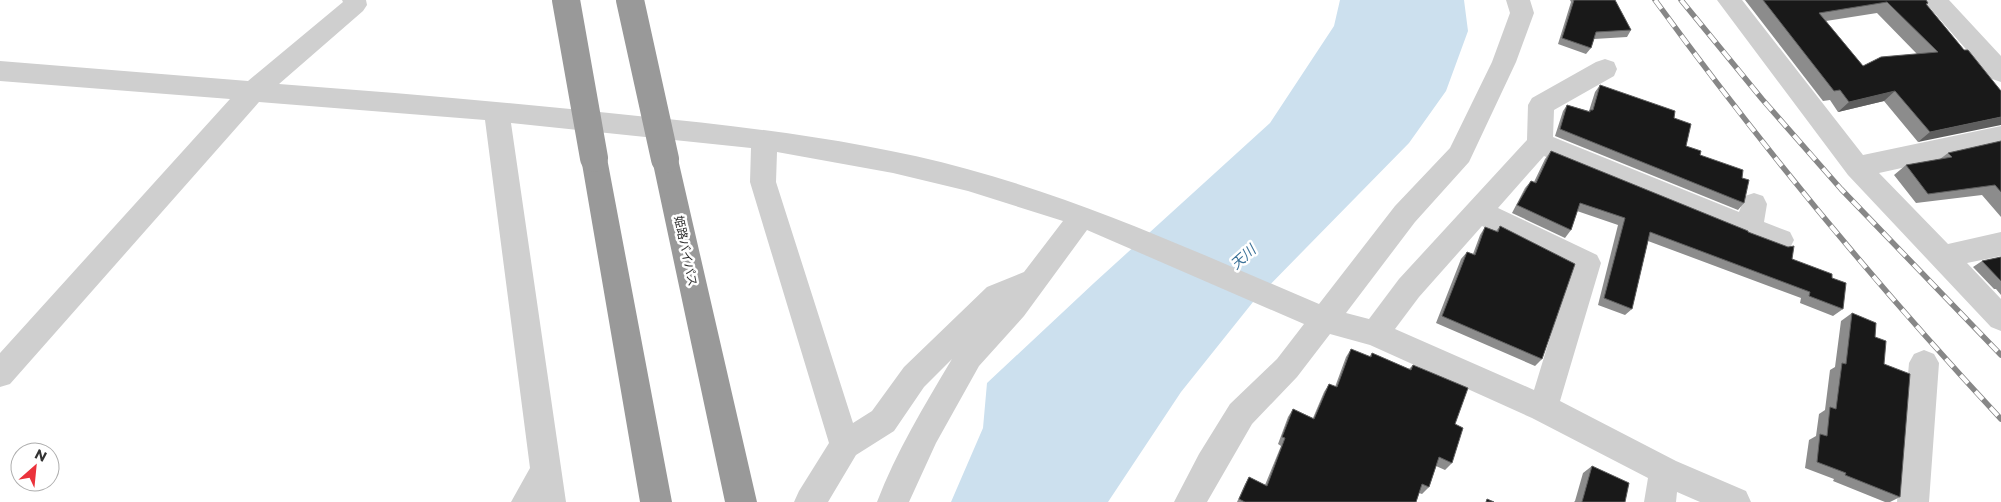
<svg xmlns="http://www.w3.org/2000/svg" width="2001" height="502" viewBox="0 0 2001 502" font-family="Montserrat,'Noto Sans JP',sans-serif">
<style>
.water{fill:#cce0ee}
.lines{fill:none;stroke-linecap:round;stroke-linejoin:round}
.minor{fill:#cfcfcf;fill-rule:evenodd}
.highway{fill:#999;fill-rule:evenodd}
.rail-casing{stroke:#878787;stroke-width:5.5}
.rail{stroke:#fff;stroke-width:4;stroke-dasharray:11;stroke-linecap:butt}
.highway-bridge{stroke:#999;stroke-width:28}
.wall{fill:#8c8c8c;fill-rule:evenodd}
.shaded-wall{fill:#5e5e5e}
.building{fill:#191919;stroke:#5e5e5e;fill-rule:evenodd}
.labels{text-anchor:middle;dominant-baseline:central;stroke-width:5;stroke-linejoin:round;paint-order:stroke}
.street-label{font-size:12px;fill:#323232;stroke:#fff}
.water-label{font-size:14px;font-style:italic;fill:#3c7298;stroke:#fff}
</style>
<rect width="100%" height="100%" fill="#fff"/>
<path class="water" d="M1340,0H1464L1468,31L1446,91L1409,143L1253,302L1181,392L1108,502H951L983,428L987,383L1094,283L1270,123L1334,26Z"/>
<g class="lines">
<path class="minor" d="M342,0H366L367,5L363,11L279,84C399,93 518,103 638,116C749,127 860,140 967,169C1089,202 1203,255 1319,304L1395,206L1450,148L1492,62L1510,13L1506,0H1530L1534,13L1516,62L1469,162L1415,222L1346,313L1369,319L1399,279L1527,140L1528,105L1532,98L1596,62L1605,59L1614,62L1617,69L1614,76L1554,110L1553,137L1739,212L1745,196L1754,193L1763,196L1767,204L1764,222L1790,232L1794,240L1790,248L1780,252L1770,248L1544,156L1498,208L1597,255L1601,263L1560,401L1676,461L1746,491L1751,502H1700L1677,492L1676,502H1644L1648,478L1532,418L1370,345L1330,334L1297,377L1252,424L1207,502H1174L1199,454L1230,404L1277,359L1304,324L1087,230L1024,316L979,366L936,443L909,502H877C896,452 924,406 952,359L924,387L894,431L856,455L828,502H794L799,491L829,443L750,182L751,148L511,123L566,502H511L530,468L485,120L259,102L10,384L0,387V353L230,99L0,81V61L248,81L343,2ZM777,152L893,173L968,191L1063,221L1024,272L987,287L904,367L872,411L853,423L776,182ZM1482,226L1571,269L1534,390L1395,329L1419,297Z
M1717,0H1742L1863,155L2001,126V146L1879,173L1948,244L2001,232V256L1967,263L2001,299V331L1991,327L1848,175Z
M1923,0H1949L2001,56V82L1992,79Z
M1924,350L1934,354L1939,363L1929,502H1897L1909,363L1914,354Z"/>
<path class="highway" d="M594,147L603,151L607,158L672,502H640L581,158L585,151Z
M665,148L674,151L678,159L757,502H725L652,159L656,151Z"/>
<g class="rail-casing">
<path id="rail" d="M1655,0C1762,147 1877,286 2001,419
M1681,0L1762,99L1841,189L2001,355"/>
</g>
<use href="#rail" class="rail"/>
<path class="highway-bridge" d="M566,0L594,158
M630,0L665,159"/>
</g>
<path class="wall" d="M1570,0H1615L1631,30L1627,37L1594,39L1591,48L1586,54L1558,44L1571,2Z
M1745,0H1926L1928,3L1927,5L1964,50L2001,91L1918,142L1884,101L1838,112L1830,100L1823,101ZM1877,13L1917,54L1863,66L1826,21Z
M1600,85L1674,118L1686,146L1700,155L1742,178L1744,203L1738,210L1555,136L1563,111L1567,105L1589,111L1595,92Z
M2001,141V217L1982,195L1916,203L1894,175L1906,165L1940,159L1948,153Z
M1551,151L1748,232L1792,259L1832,278L1843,309L1833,316L1800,303L1801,298L1648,241L1632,309L1625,315L1598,305L1618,225L1577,211L1571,230L1565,238L1512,213L1525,188L1531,181L1534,182L1545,159Z
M1500,226L1542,359L1535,366L1436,323L1461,259L1467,252L1473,254L1480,235L1485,227L1496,231Z
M2001,257V295L1996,289H1994L1973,267L1982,261Z
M1852,313L1875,337L1884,364L1900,497L1890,502H1885L1833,481L1834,479L1805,468L1809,440L1816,436L1819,414L1825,410L1830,370L1835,367L1841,321Z
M1351,349L1369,357L1372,353L1409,369L1413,365L1455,424L1452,463L1445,470L1436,466L1429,487L1422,494L1419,493L1416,502H1237L1245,484L1249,477L1265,485L1281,446L1278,444L1288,417L1293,409L1313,418L1324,392L1329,384L1335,387L1346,357Z
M1592,466L1625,502H1574L1575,501L1583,473Z"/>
<path class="shaded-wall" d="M1895,91L1884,101L1838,112L1849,102Z
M2001,117V125L1918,142L1930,132Z"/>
<path class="building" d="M1574,0H1615L1631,30L1596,32L1591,48L1562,38Z
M1763,0H1926L1928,3L1926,4L1964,50H1968L2001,91V117L1930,132L1895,91L1849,102L1840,90L1834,91ZM1887,2L1938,52L1881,57L1863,66L1819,13Z
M1600,85L1675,111L1674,118L1691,124L1686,146L1701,151L1700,155L1743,170L1742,178L1749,180L1744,203L1560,129L1567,105L1590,112V110H1593Z
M2001,141V192L1995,185L1928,194L1906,165L1952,157L1948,153Z
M1551,151L1748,231V232L1788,247L1794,246L1792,259L1832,274V278L1846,283L1843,309L1809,296L1810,292L1650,232L1632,309L1604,298L1625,218L1580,203L1571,230L1517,205L1531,181L1536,183Z
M1500,226L1575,264L1542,359L1442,316L1467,252L1475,255L1485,227L1498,232Z
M2001,257V281L1982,261Z
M1852,313L1876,323L1875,337L1886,341L1884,364L1910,374L1900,497L1845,475L1846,473L1817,462L1820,434L1827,436L1830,407L1836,409L1842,363L1846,364Z
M1351,349L1371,357L1372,353L1411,370L1413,365L1468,388L1455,424L1463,428L1452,463L1439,457L1429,487L1422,484L1416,502H1245L1239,499L1249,477L1267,486L1285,438L1282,437L1293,409L1314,419L1329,384L1337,387Z
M1592,466L1629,483L1625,502H1582Z
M1487,499L1494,502H1486Z"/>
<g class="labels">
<g class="street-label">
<text transform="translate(686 251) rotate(78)">姫路バイパス</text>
</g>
<g class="water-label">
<text transform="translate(1243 257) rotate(-42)">天川</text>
</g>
</g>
<g transform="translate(35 467) rotate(27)"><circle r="24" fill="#ffffff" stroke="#adadad"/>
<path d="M0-4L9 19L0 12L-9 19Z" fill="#eb323b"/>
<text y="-8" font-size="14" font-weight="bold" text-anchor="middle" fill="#323232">N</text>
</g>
</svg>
